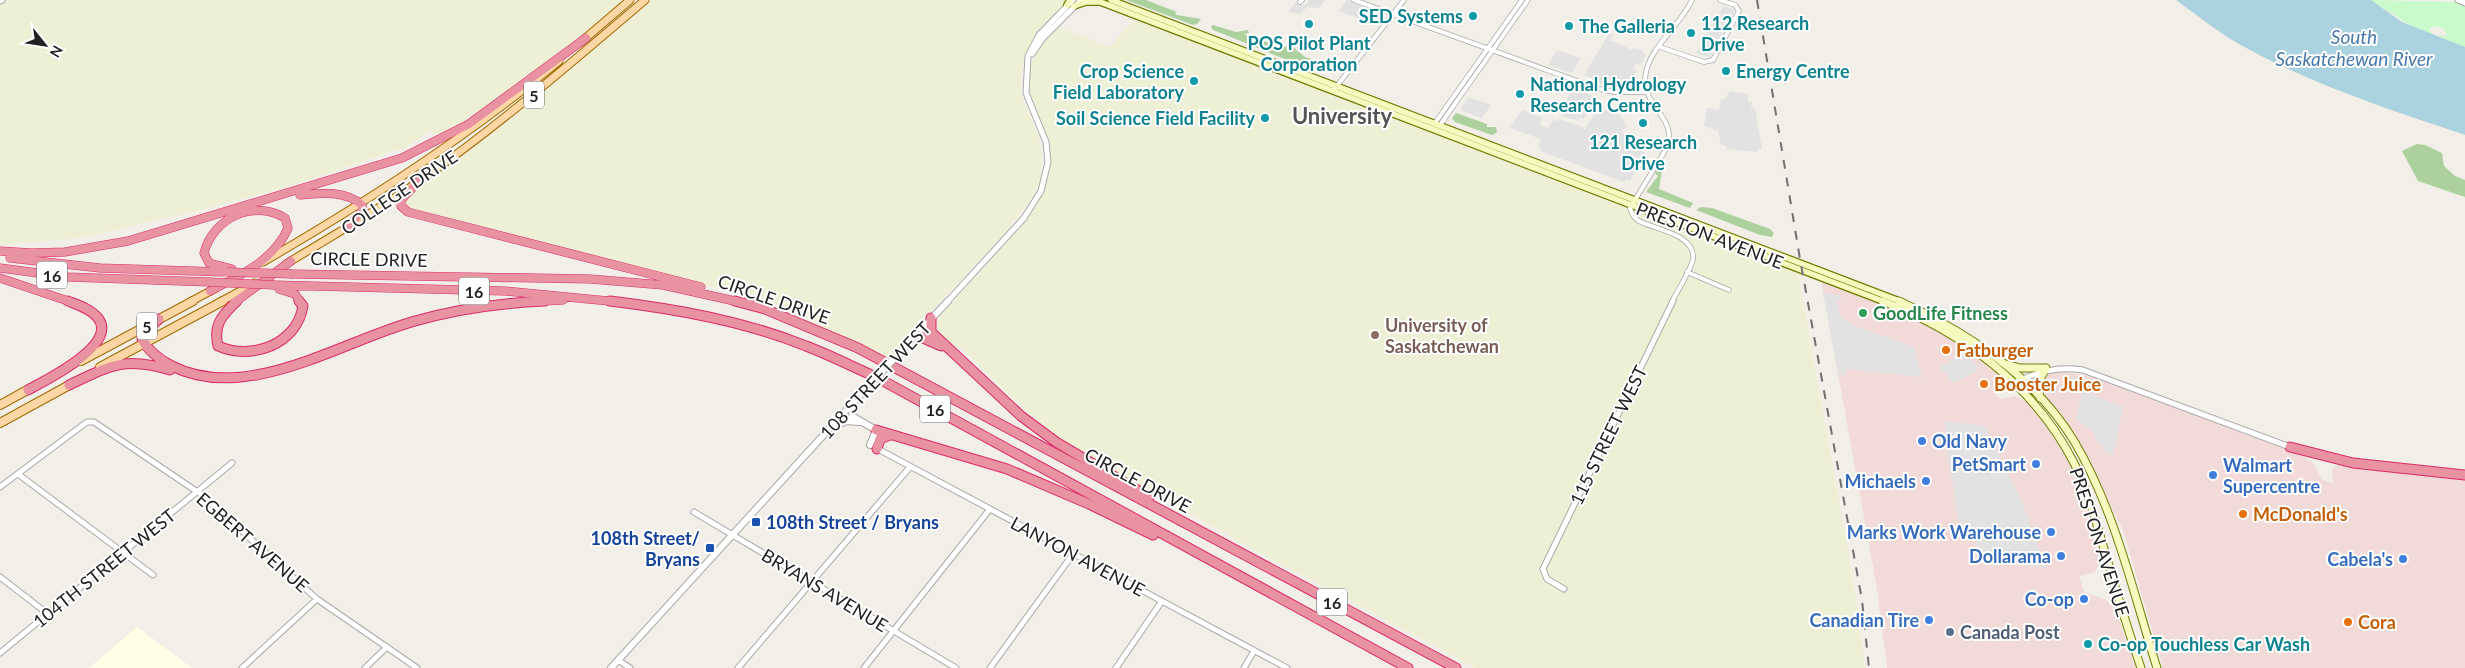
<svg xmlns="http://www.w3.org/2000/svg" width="2465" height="668" viewBox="0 0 2465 668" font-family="Lato,sans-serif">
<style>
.commercial{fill:#f2dad9}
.education{fill:#ffffe5}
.farmland{fill:#eef0d5}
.forest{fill:#add19e}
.park{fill:#c8facc}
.parking{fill:#e2e2e2}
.water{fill:#aad3df}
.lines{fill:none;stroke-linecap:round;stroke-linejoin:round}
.minor-far1-casing{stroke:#a9a9a9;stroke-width:5.5}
.minor-casing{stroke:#a9a9a9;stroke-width:7}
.tertiary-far1-casing{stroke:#a9a9a9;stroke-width:7}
.tertiary-casing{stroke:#a9a9a9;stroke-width:8}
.secondary-far1-casing{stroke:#707d05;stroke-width:8}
.secondary-casing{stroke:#707d05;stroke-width:9}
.primary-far1-casing{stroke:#a06b00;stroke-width:9}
.primary-casing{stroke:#a06b00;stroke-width:10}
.motorway-far1-casing{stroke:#dc2a67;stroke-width:9}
.motorway-casing{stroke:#dc2a67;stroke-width:11}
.minor-far1{stroke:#fff;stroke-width:4}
.minor{stroke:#fff;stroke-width:5}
.tertiary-far1{stroke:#fff;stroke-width:5}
.tertiary{stroke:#fff;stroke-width:6}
.secondary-far1{stroke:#f7fabf;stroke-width:5.5}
.secondary{stroke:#f7fabf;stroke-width:7}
.primary-far1{stroke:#fcd6a4;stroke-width:7}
.primary{stroke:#fcd6a4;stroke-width:8}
.motorway-far1{stroke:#e892a2;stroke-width:8}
.motorway{stroke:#e892a2;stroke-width:9}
.rail{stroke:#707070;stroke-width:2;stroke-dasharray:9 9;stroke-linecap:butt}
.tertiary-bridge-casing{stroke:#a9a9a9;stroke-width:8;stroke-linecap:butt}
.motorway-bridge-casing{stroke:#dc2a67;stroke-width:9;stroke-linecap:butt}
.tertiary-bridge{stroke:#fff;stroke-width:6}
.motorway-bridge{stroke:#e892a2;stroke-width:8}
.culture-dot{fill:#0f9aa8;stroke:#fff;stroke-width:2}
.leisure-dot{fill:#2e9e5b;stroke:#fff;stroke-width:2}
.education-dot{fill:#8d6e63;stroke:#fff;stroke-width:2}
.food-dot{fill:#e8710a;stroke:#fff;stroke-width:2}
.shop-dot{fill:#3f7fe0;stroke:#fff;stroke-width:2}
.transit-dot{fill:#1a4fb4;stroke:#fff;stroke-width:2}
.service-dot{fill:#5c6f8a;stroke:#fff;stroke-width:2}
.labels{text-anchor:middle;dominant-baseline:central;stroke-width:4;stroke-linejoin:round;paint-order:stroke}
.shield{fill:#fff;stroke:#646464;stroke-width:1}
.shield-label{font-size:16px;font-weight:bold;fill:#222}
.culture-label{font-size:18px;font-weight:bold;fill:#0d838f;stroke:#fff;text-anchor:start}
.street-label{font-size:18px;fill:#222;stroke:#fff}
.leisure-label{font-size:18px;font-weight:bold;fill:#27864d;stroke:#fff;text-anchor:start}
.education-label{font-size:18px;font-weight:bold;fill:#785e54;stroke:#fff;text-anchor:start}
.food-label{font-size:18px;font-weight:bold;fill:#c56008;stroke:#fff;text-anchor:start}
.shop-label{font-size:18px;font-weight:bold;fill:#366cbe;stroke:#fff;text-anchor:end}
.transit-label{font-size:18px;font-weight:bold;fill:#164399;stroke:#fff;text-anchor:start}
.service-label{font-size:18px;font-weight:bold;fill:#4e5e75;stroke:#fff;text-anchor:start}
.water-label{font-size:19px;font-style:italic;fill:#4a7aab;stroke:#fff}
.district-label{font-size:22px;font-weight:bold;fill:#555;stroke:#fff}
</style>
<rect width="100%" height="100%" fill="#f2efe9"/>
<path class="commercial" d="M1821,280L1882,303L1924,322L1958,341L2002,377V383L1992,391L2001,399L2016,396L2031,404L2066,450L2083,493L2100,565L2094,573L2079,576L2084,592L2105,599L2116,611L2136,668H1887L1877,589Z
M2061,371L2099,378L2299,454L2313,463L2322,480L2333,483L2332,468L2339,465L2465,477V668H2163L2123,530L2084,454L2043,396L2040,388L2043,376L2051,372Z"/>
<path class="education" d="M137,627L192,668H89Z"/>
<path class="farmland" d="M6,0H626L526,83L443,137L430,131L408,146L287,187L197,211L80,238L0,245V4Z
M650,0H1067L1031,43L1021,71V94L1039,139L1042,156L1041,176L1034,195L1005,233L886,359L811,321L750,297L405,206L404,201L416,189L461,158L532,102Z
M1138,17L1798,271L1856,596L1865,668H1476L1262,554L1070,446L1053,434L1019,404L967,353L941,336L938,333L937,326L941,315L1019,229L1038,203L1045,189L1051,167L1050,145L1032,101L1028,81L1030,67L1038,46L1057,26L1109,47Z"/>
<path class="forest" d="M1126,0H1146L1177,12L1175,13L1177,15L1201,19L1197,24L1193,25Z
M1213,25L1236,32L1248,30L1249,33L1244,34C1249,38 1286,48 1294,48L1305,57L1315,60L1318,65L1311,68C1278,58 1247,43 1213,30L1211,27Z
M1456,113L1487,124V127H1496L1497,132L1493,135L1489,134L1455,122L1452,118Z
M2417,144L2425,145L2442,153L2444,166L2455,176L2465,180V197L2418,181L2402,151Z
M1658,169L1662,170L1659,189L1693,203L1690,208L1646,192L1658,176L1655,173Z
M1701,207L1712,208L1770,229L1774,233L1772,237L1760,235L1696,210Z"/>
<path class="park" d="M2371,0L2457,2L2465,6V50L2438,35L2448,36L2443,28L2433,26L2429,29L2432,33L2421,32Z"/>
<path class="parking" d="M1309,0H1325L1319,8L1307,7L1300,15L1288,11L1296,2L1305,5Z
M1347,0L1364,5L1370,11L1363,20L1338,11Z
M1723,6L1735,10L1709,57L1696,53Z
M1609,34L1613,35L1609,42H1615L1632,50L1633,48L1644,51L1643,53L1646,55L1640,65L1636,64L1633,69L1637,70L1627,87H1617L1616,89L1591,80L1592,78L1584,75Z
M1557,50L1581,58L1572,73L1548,65Z
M1578,90L1594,96V102L1584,119L1580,118L1578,121L1562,116L1564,113L1559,111L1571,92L1575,93Z
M1730,91L1748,94V101L1752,102L1751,108H1755L1762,149H1758V152L1727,149L1726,146L1721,145L1718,131L1704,126L1707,108L1719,110L1721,99H1725Z
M1469,97L1491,105L1482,118L1460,110Z
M1608,109L1612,114H1619L1628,128L1621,130L1632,146L1646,154L1630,181L1626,180L1624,182L1540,151L1542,148L1538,146L1541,139L1510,128L1522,110L1543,118L1539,125L1548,128L1553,120L1558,121L1559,119L1583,127L1584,130L1596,112Z
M1823,292L1842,296L1838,302L1840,317L1852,325L1914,347L1922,377L1846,369V375L1838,374Z
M1956,352L1966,355L1980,367L1976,368L1978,371L1953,383L1940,367L1958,356Z
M2083,387L2089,389L2093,395L2123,407L2113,455L2103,451L2104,447L2100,445L2094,436V432L2076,420Z
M1944,421L1985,426L2022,502L2046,568L1981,560L1974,535L1961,534L1946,443L1947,438Z"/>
<path class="water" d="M2176,0H2371L2402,22L2465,47V135C2388,109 2310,84 2239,44C2216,31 2197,15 2176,0Z"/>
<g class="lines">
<g class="minor-far1-casing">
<path id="minor-far1" d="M1354,0L1599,89L1615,92H1647
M1300,2L1302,0
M1660,47L1704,62L1713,60L1739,11L1735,5L1720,0
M1333,91L1404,0
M1435,123L1522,0
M1440,125L1528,0
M1687,272L1729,290
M1672,302C1677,291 1691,270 1693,259C1696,234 1653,229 1639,221C1633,218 1632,213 1630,208L1668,146C1676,118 1644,106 1645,79C1647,48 1680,27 1692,0"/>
</g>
<g class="minor-casing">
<path id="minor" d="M2014,383C2037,372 2057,366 2083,370L2290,447
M878,449L1287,668
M18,474L153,575
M0,487L87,422H94L202,495L317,599L417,668
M694,512L956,668
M0,577L48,614
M1564,589L1547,579L1543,569L1673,301
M0,653L232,463
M618,660L630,668
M242,668L317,599
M365,668L387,647
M738,668L910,467
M864,668L990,509
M990,668L1073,554
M1116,668L1162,601
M1244,668L1254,651"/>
</g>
<g class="tertiary-far1-casing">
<path id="tertiary-far1" d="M2458,0L2465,3
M0,1L2,0
M1032,54L1043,38L1081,0
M947,302L1024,218L1041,191L1048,162L1046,142L1026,93L1028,56L1039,35L1073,0"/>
</g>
<g class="tertiary-casing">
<path id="tertiary" d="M904,348L948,301
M853,406L852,416L876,430L870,445
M833,427L846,421L860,422
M611,668L860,395"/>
</g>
<g class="secondary-far1-casing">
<path id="secondary-far1" d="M1095,0L1885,302
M1111,0L1902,302
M1067,5L1070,0
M1074,6L1086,2H1099"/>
</g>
<g class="secondary-casing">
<path id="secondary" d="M1882,301C1961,331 2035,386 2074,463C2088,491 2096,522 2105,552C2116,591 2128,630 2141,668
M1899,301C1967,332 2034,375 2074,441C2115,510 2133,592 2157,668
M2006,364L2020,368H2046
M2040,398L2038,383L2046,368"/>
</g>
<g class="primary-far1-casing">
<path id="primary-far1" d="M581,42L630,0
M263,262C367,202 466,138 559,61
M286,264C330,237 375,212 418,182C497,127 571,63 645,0
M190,302L216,288
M220,302L255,283"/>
</g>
<g class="primary-casing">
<path id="primary" d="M81,361L193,301
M100,367L223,301
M0,405L31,388
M0,423L73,383"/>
</g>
<g class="motorway-far1-casing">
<path id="motorway-far1" d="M418,182L401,200V206L408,212L701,287
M300,195C321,193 345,190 362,205V211L348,227
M0,251L32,253L65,252L128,241L402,158L469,124L586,38
M10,258L100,268L224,272
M0,268L68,277L209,282
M292,274L590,279L663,285L739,302
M0,278L71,302
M274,285L505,291L619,302
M279,289L295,294L300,302
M210,291C240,275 274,261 288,228L285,218C253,199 213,218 204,253L209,263L232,269
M235,302L291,261
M524,302L563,300"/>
</g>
<g class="motorway-casing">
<path id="motorway" d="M237,301C222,315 213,325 218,346C252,361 297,344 303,306L299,301
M610,301C676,309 744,321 806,346C830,355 853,367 876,377L1408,668
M735,301L765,309L858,348L1456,668
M931,318V332L1021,416L1056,442L1149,497
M159,319L143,333L142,339C149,352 160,360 172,366C247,404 342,341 415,321C457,309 501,303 545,301
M916,335L941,346
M69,385C110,366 124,356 170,370
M28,390C44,381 119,345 98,318C91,309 78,305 68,301
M876,430L1007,469L1089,504L1153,535
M2290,447L2353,463L2465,475
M877,449L880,439L890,435"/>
</g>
<use href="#minor-far1" class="minor-far1"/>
<use href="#minor" class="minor"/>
<use href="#tertiary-far1" class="tertiary-far1"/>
<use href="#tertiary" class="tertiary"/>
<use href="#secondary-far1" class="secondary-far1"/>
<use href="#secondary" class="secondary"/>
<use href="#primary-far1" class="primary-far1"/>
<use href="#primary" class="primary"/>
<use href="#motorway-far1" class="motorway-far1"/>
<use href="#motorway" class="motorway"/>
<path class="rail" d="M1757,0L1800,259L1862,600L1869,668"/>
<g class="tertiary-bridge-casing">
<path id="tertiary-bridge" d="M860,395L904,348"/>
</g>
<g class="motorway-bridge-casing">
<path id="motorway-bridge" d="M227,272L292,274
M209,282L274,285"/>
</g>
<use href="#tertiary-bridge" class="tertiary-bridge"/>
<use href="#motorway-bridge" class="motorway-bridge"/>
</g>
<g class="culture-dot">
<circle cx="1473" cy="16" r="5"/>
<circle cx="1309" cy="24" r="5"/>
<circle cx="1569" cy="26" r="5"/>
<circle cx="1691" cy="33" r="5"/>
<circle cx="1726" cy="71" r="5"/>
<circle cx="1194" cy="81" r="5"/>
<circle cx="1520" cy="94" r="5"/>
<circle cx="1265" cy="118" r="5"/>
<circle cx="1643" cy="123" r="5"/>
<circle cx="2088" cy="644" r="5"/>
</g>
<circle class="leisure-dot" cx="1863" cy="313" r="5"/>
<circle class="education-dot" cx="1375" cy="335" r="5"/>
<g class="food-dot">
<circle cx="1946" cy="350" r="5"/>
<circle cx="1984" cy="384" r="5"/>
<circle cx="2243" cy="514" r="5"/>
<circle cx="2348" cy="622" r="5"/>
</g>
<g class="shop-dot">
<circle cx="1922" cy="441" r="5"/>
<circle cx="2036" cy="464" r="5"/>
<circle cx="2213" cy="475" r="5"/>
<circle cx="1926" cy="481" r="5"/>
<circle cx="2051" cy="532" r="5"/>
<circle cx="2061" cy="556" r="5"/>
<circle cx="2403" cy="559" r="5"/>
<circle cx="2084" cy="599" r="5"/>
<circle cx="1929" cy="620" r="5"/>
</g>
<g class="transit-dot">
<rect x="751" y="517" width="10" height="10" rx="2.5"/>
<rect x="705" y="543" width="10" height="10" rx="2.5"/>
</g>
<circle class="service-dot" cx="1950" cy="632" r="5"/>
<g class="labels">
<g class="shield">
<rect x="524" y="81.5" width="20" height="27" rx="4"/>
<rect x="37" y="261.5" width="30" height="27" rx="4"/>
<rect x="459" y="277.5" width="30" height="27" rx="4"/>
<rect x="137" y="312.5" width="20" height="27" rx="4"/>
<rect x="920" y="395.5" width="30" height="27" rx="4"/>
<rect x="1317" y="588.5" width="30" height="27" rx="4"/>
</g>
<g class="shield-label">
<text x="534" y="95">5</text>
<text x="52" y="275">16</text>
<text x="474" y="291">16</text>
<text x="147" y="326">5</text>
<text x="935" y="409">16</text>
<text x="1332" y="602">16</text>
</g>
<g class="culture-label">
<text x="1463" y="16" text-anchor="end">SED Systems</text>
<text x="1701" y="23">112 Research<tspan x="1701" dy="21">Drive</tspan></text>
<text x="1579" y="26">The Galleria</text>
<text x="1309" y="43" text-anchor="middle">POS Pilot Plant<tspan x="1309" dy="21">Corporation</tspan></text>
<text x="1184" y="71" text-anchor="end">Crop Science<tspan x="1184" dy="21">Field Laboratory</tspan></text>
<text x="1736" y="71">Energy Centre</text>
<text x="1530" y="84">National Hydrology<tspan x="1530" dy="21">Research Centre</tspan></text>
<text x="1255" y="118" text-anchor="end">Soil Science Field Facility</text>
<text x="1643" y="142" text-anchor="middle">121 Research<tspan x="1643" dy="21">Drive</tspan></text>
<text x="2098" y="644">Co-op Touchless Car Wash</text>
</g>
<g class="street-label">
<text transform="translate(399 192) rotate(-34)">COLLEGE DRIVE</text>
<text transform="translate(1710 235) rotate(21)">PRESTON AVENUE</text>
<text transform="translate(369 259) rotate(1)">CIRCLE DRIVE</text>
<text transform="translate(774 299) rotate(19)">CIRCLE DRIVE</text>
<text transform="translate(875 380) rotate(-47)">108 STREET WEST</text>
<text transform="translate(1608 435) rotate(-64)">115 STREET WEST</text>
<text transform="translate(1138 480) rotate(28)">CIRCLE DRIVE</text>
<text transform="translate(253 542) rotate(41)">EGBERT AVENUE</text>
<text transform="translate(2100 542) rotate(72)">PRESTON AVENUE</text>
<text transform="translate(1078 556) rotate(28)">LANYON AVENUE</text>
<text transform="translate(104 568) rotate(-39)">104TH STREET WEST</text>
<text transform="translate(825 590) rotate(31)">BRYANS AVENUE</text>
</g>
<g class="leisure-label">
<text x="1873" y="313">GoodLife Fitness</text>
</g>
<g class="education-label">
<text x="1385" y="325">University of<tspan x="1385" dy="21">Saskatchewan</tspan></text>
</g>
<g class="food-label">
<text x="1956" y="350">Fatburger</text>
<text x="1994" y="384">Booster Juice</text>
<text x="2253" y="514">McDonald's</text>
<text x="2358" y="622">Cora</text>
</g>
<g class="shop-label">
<text x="1932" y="441" text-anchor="start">Old Navy</text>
<text x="2026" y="464">PetSmart</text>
<text x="2223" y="465" text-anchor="start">Walmart<tspan x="2223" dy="21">Supercentre</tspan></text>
<text x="1916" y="481">Michaels</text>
<text x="2041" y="532">Marks Work Warehouse</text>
<text x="2051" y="556">Dollarama</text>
<text x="2393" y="559">Cabela's</text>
<text x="2074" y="599">Co-op</text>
<text x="1919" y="620">Canadian Tire</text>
</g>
<g class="transit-label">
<text x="766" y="522">108th Street / Bryans</text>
<text x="700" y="538" text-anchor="end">108th Street/<tspan x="700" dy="21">Bryans</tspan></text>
</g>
<g class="service-label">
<text x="1960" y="632">Canada Post</text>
</g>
<g class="water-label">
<text x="2354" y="36">South<tspan x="2354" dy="22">Saskatchewan River</tspan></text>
</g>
<g class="district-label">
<text x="1342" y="115">University</text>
</g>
</g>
<g transform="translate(45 45) rotate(120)" stroke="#ffffff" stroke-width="4" paint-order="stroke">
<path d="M0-4L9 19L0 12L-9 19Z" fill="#222222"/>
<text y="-8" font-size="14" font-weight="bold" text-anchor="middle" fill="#222222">N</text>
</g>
</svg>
